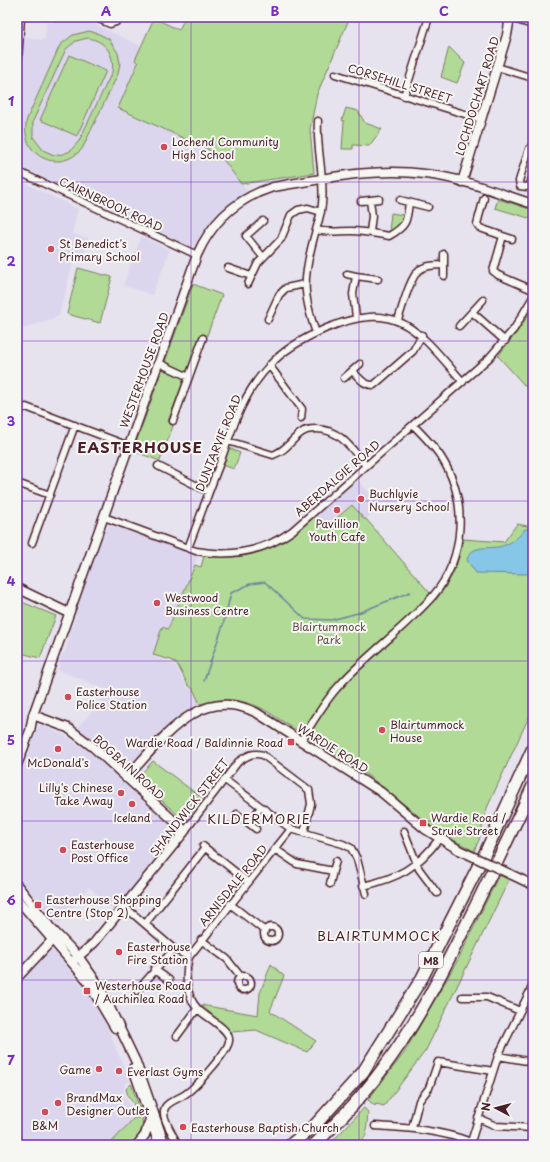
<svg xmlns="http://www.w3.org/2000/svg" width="550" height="1162" viewBox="0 0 550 1162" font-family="'Playpen Sans',sans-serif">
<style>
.built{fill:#dbd6ed}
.green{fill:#b0da96;stroke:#7d7c60;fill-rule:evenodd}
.water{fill:#86c7e7;stroke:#6e849c}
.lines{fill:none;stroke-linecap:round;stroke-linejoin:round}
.stream{stroke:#6e849c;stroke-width:1.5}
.street-casing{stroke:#4a1f2b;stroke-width:9}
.secondary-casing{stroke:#4a1f2b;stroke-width:11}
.highway-casing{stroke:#4a1f2b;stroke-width:14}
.street{stroke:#f6f6f2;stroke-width:6}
.secondary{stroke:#f6f6f2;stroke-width:8}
.highway{stroke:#f6f6f2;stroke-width:11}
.secondary-bridge-casing{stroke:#4a1f2b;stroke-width:11;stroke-linecap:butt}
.secondary-bridge{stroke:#f6f6f2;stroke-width:8}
.grid{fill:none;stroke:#7b2cbf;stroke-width:1;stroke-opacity:0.55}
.poi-dot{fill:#d1495b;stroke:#f6f6f2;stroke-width:1.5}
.labels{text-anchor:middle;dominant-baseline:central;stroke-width:4;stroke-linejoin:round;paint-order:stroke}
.shield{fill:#f6f6f2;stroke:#7e6067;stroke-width:1}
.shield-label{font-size:10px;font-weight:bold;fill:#4a1f2b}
.street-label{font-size:11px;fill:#4a1f2b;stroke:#f6f6f2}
.poi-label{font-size:11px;fill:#4a1f2b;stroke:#f6f6f2;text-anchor:start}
.park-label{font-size:11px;fill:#644e46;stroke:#f6f6f2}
.quarter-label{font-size:13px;letter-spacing:1px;fill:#4a1f2b;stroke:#f6f6f2}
.district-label{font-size:15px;font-weight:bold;letter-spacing:1px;fill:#4a1f2b;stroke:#f6f6f2}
.neatline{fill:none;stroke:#7b2cbf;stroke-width:1.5}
.grid-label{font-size:13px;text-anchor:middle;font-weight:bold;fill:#7b2cbf}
</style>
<rect width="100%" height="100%" fill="#e6e3ef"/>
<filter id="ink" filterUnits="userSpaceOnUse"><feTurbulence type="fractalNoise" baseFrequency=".025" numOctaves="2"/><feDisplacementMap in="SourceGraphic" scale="8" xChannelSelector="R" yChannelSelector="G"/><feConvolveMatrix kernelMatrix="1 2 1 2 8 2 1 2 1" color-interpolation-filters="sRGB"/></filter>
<g filter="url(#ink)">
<path class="built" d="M56,17H79L141,46L154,18L179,30L185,17H350L317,94L310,129L314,173L241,184L247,191L220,211L207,226L196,244L192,247L17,165V110L24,38L45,40L46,22L53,23Z
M17,179L78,209L72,234L88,238L83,260L73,263L59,316L17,331Z
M141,236L170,250L152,295L123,285Z
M357,479L381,505L365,520L352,505L324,529L314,517Z
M109,525L198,555L195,565L168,629L162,627L153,656L175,665L188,688L193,690L200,704L173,720L126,769L77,728L110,691L58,670L62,654L65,652L76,616L74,614L105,529Z
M42,725L69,738L89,751L175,830L174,835L114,910L89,887L59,924L20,880L17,871V785L38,727Z
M54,951L75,976L101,1013L130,1081L125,1084L123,1094L130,1105L131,1114L134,1118L109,1145H17V985L48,952Z"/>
<path class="green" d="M185,17H350L317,94L310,129L314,173L241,184L220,155L118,108L138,63L135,60L154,18L179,30Z
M89,31L99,34L109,39L118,53L120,63L118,74L82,149C57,176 18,154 27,119L60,45L73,35ZM88,38C106,41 115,55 112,72L79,141L70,151L63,154L54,155L43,150L33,137V121L66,49L76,41Z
M449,47L465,63L457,83L441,77Z
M69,55L106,71L77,136L40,120Z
M346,108L358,111L365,123L382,129L369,146L353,145V149H342L344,121L342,120Z
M498,199L533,210V229L531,228L532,219L495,208Z
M391,213L403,215C402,223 397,230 389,232Z
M78,268L112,277L100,323L67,314Z
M193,284L222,295L206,338L201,336L168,421L173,426L160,461L133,451Z
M533,308V395L498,356L517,332Z
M229,448L240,453L234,469L223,465Z
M352,505L364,519H366L436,600C450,583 460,562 463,539L504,542L517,524L533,527V708L487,808L479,840L474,851L437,831L370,777L265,710C244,699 223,697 200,704L193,689L188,685L177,664L171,660L153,655L162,627L168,629L195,565L201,567L204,556C251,562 279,547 314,517L324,529Z
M17,600L56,616L40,658L17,652Z
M153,761L202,798L185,821L138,780L139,776Z
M499,875L509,880L426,1050L384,1106L376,1104L375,1106L368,1100L404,1053L459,958Z
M271,964L284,976L270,1011L316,1041L307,1052L256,1030L232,1032L201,1005L258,1015L260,993Z
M131,1084L142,1115L135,1116L132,1113L134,1104L128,1096L126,1089Z
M364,1108L368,1112L366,1135L360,1145H329Z
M142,1117C144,1125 141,1129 139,1136C136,1148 120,1145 109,1145L134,1118Z"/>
<path class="water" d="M525,529L530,530L533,533V570L527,574L476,573L467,560C472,542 491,551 505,545C513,542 520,536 525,529Z"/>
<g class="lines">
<path class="stream" d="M204,681L223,625L231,593L250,584L265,582L305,619L331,620L358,613L410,592"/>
<g class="street-casing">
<path id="street" d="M94,17L110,24L116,22L119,17
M510,18L533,25
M497,67L533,78
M335,74L481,119
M404,96L429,17
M533,145L529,149L519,181L520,186L527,187L530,185L533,176
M17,171L197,255
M484,198L477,224L480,228L503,236L493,271L498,275L533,290
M400,200L428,207
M361,201L379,199
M316,230C328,233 339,231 351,231C364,231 377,234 389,236C407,226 407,221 409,202
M370,232L372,216L370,200
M503,236L512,239
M444,254V276
M263,257L246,236L263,221
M228,268L251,276
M347,274L356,276
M248,284L258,263L281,239L291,215L298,210L308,208L321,212
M472,312L505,341
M356,317L353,294L356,276L378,279
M268,319L279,295L286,288L305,284
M398,320C402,309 410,277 419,270C426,265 436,265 444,265
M459,326L483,300
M316,333C302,292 303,278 314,237C317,226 321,215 322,204C325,176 316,149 318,121
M159,363L189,377
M269,365L302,409L301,418
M352,371C359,377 364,386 374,385L413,351L422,335
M344,378L360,364
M17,420L21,409L26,407L129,446
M173,421L203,338
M228,441L273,455C287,450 290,441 301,433C306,429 311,429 316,429C340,429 352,449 366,466
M158,466L209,492
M17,483L50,495
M104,517L196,551C230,557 263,552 292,531L489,358L514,329L533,297
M32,543L75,425
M188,548C199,520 209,491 220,463C232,429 243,393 269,366C284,349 306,337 327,328C399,298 419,332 463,382
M301,741C312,723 323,704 337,688C366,655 404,629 433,596C466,557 468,499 441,457C433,445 423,435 413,425
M225,780L291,829L343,844L351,848L357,859L366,894
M237,814L256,829
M249,823L261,807
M185,831L238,762C247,756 252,752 263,755L309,790L311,804L304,833
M404,831L419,869L437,893
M203,846L248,882
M275,849L297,864L333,871L330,884
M333,871L336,861
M363,886C398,878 417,868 439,839
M230,904L265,931
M125,907L174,949L189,957
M145,924L205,848
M264 934a7 7 0 1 1 14 0a7 7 0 1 1-14 0Z
M201,940L227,959L241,977
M154,969L169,980
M237 983a7 7 0 1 1 14 0a7 7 0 1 1-14 0Z
M137,991L174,949
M462,997H487L520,1011
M177,1036L197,1009
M498,1056L533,1062
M478,1118L496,1126L533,1128
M375,1126C408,1128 440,1130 471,1142
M412,1128L419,1101L429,1088L438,1062L493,1071
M178,1145C174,1136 163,1121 164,1111C164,1103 178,1099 184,1095C194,1089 228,1052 229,1041C231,1029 205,1017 198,1009C185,996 185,973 189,957L291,829
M470,1145L498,1056L533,985"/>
</g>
<g class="secondary-casing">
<path id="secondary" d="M17,60L20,17
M462,182L507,35L510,17
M17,588L69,613
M33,715L68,728L93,747L185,831L94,943L72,962
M17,765L30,731L33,715L197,255C212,221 238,198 273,187C323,179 374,167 425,174C462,178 498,193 533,204
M126,778C161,741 199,683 257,713L381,792L425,829L459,850
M510,874L533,885
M17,885L50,927L78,956L100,987L136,1062L165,1145
M17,899L86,979L115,1028
M17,978L55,937
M133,1068L159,1145
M137,1145L145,1135L150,1119"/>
</g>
<g class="highway-casing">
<path id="highway" d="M290,1145L316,1124L363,1072L422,978L487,849L533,748
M314,1145C338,1122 361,1098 381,1071C413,1029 438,981 462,933C487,884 510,835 533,786"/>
</g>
<use href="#street" class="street"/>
<use href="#secondary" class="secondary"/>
<use href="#highway" class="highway"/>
<g class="secondary-bridge-casing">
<path id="secondary-bridge" d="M459,850L510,874"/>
</g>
<use href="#secondary-bridge" class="secondary-bridge"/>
</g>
</g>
<path class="grid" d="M191,17V1145M359,17V1145M17,182H533M17,341H533M17,501H533M17,661H533M17,821H533M17,980H533"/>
<g class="poi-dot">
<circle cx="164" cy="147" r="4"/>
<circle cx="51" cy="249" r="4"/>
<circle cx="361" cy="499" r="4"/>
<circle cx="337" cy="510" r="4"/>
<circle cx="157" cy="603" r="4"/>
<circle cx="68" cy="697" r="4"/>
<circle cx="382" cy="730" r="4"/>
<rect x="287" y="738" width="8" height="8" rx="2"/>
<circle cx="58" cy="749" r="4"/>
<circle cx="121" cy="793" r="4"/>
<circle cx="132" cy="804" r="4"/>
<rect x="419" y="819" width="8" height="8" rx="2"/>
<circle cx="63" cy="850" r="4"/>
<rect x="34" y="901" width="8" height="8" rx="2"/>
<circle cx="119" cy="952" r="4"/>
<rect x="83" y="987" width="8" height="8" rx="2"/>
<circle cx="99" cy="1069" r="4"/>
<circle cx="119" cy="1071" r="4"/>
<circle cx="58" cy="1103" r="4"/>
<circle cx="45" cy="1112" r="4"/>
<circle cx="183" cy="1127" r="4"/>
</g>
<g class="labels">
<rect class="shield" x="419" y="952" width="24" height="16" rx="3"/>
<g class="shield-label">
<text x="431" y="960">M8</text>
</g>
<g class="street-label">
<text transform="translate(400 83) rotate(17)">CORSEHILL STREET</text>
<text transform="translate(477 96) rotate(-73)">LOCHDOCHART ROAD</text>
<text transform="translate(111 204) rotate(25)">CAIRNBROOK ROAD</text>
<text transform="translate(144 370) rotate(-70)">WESTERHOUSE ROAD</text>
<text transform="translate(218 443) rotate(-68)">DUNTARVIE ROAD</text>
<text transform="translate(337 478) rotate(-41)">ABERDALGIE ROAD</text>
<text transform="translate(333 748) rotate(32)">WARDIE ROAD</text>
<text transform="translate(129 767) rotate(42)">BOGBAIN ROAD</text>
<text transform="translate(189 807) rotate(-52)">SHANDWICK STREET</text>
<text transform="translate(233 885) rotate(-51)">ARNISDALE ROAD</text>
</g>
<g class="poi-label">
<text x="172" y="141">Lochend Community<tspan x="172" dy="13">High School</tspan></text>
<text x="59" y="243">St Benedict's<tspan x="59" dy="13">Primary School</tspan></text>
<text x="369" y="493">Buchlyvie<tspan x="369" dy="13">Nursery School</tspan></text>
<text x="337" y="523" text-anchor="middle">Pavillion<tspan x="337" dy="13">Youth Cafe</tspan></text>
<text x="165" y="597">Westwood<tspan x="165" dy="13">Business Centre</tspan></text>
<text x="76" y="691">Easterhouse<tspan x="76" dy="13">Police Station</tspan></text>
<text x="390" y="724">Blairtummock<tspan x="390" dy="13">House</tspan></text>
<text x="283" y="742" text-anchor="end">Wardie Road / Baldinnie Road</text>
<text x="58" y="762" text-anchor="middle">McDonald's</text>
<text x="113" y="787" text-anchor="end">Lilly's Chinese<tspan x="113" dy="13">Take Away</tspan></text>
<text x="132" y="817" text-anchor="middle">Iceland</text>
<text x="431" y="817">Wardie Road /<tspan x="431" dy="13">Struie Street</tspan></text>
<text x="71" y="844">Easterhouse<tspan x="71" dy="13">Post Office</tspan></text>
<text x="46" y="899">Easterhouse Shopping<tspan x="46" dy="13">Centre (Stop 2)</tspan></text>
<text x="127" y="946">Easterhouse<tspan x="127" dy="13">Fire Station</tspan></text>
<text x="95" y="985">Westerhouse Road<tspan x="95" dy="13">/ Auchinlea Road</tspan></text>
<text x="91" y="1069" text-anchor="end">Game</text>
<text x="127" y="1071">Everlast Gyms</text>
<text x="66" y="1097">BrandMax<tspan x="66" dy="13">Designer Outlet</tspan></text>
<text x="45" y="1125" text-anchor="middle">B&amp;M</text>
<text x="191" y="1127">Easterhouse Baptish Church</text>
</g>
<g class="park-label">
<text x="329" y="626">Blairtummock<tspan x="329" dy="13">Park</tspan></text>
</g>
<g class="quarter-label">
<text x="259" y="818">KILDERMORIE</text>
<text x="379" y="935">BLAIRTUMMOCK</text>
</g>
<g class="district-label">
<text x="140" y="446">EASTERHOUSE</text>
</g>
</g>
<rect width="550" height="1162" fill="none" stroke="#f6f6f2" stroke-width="44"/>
<g transform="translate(496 1108) rotate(277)" stroke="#f6f6f2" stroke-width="3" paint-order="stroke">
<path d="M0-3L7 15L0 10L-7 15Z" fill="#4a1f2b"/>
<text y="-6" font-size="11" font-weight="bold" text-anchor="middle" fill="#4a1f2b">N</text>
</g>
<rect x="22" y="22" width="506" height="1118" class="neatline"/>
<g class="grid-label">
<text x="106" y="16">A</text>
<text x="275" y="16">B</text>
<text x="444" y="16">C</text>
<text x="11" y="106">1</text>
<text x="11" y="266">2</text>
<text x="11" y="426">3</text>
<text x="11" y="586">4</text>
<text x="11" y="745">5</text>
<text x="11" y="905">6</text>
<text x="11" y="1065">7</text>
</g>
</svg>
